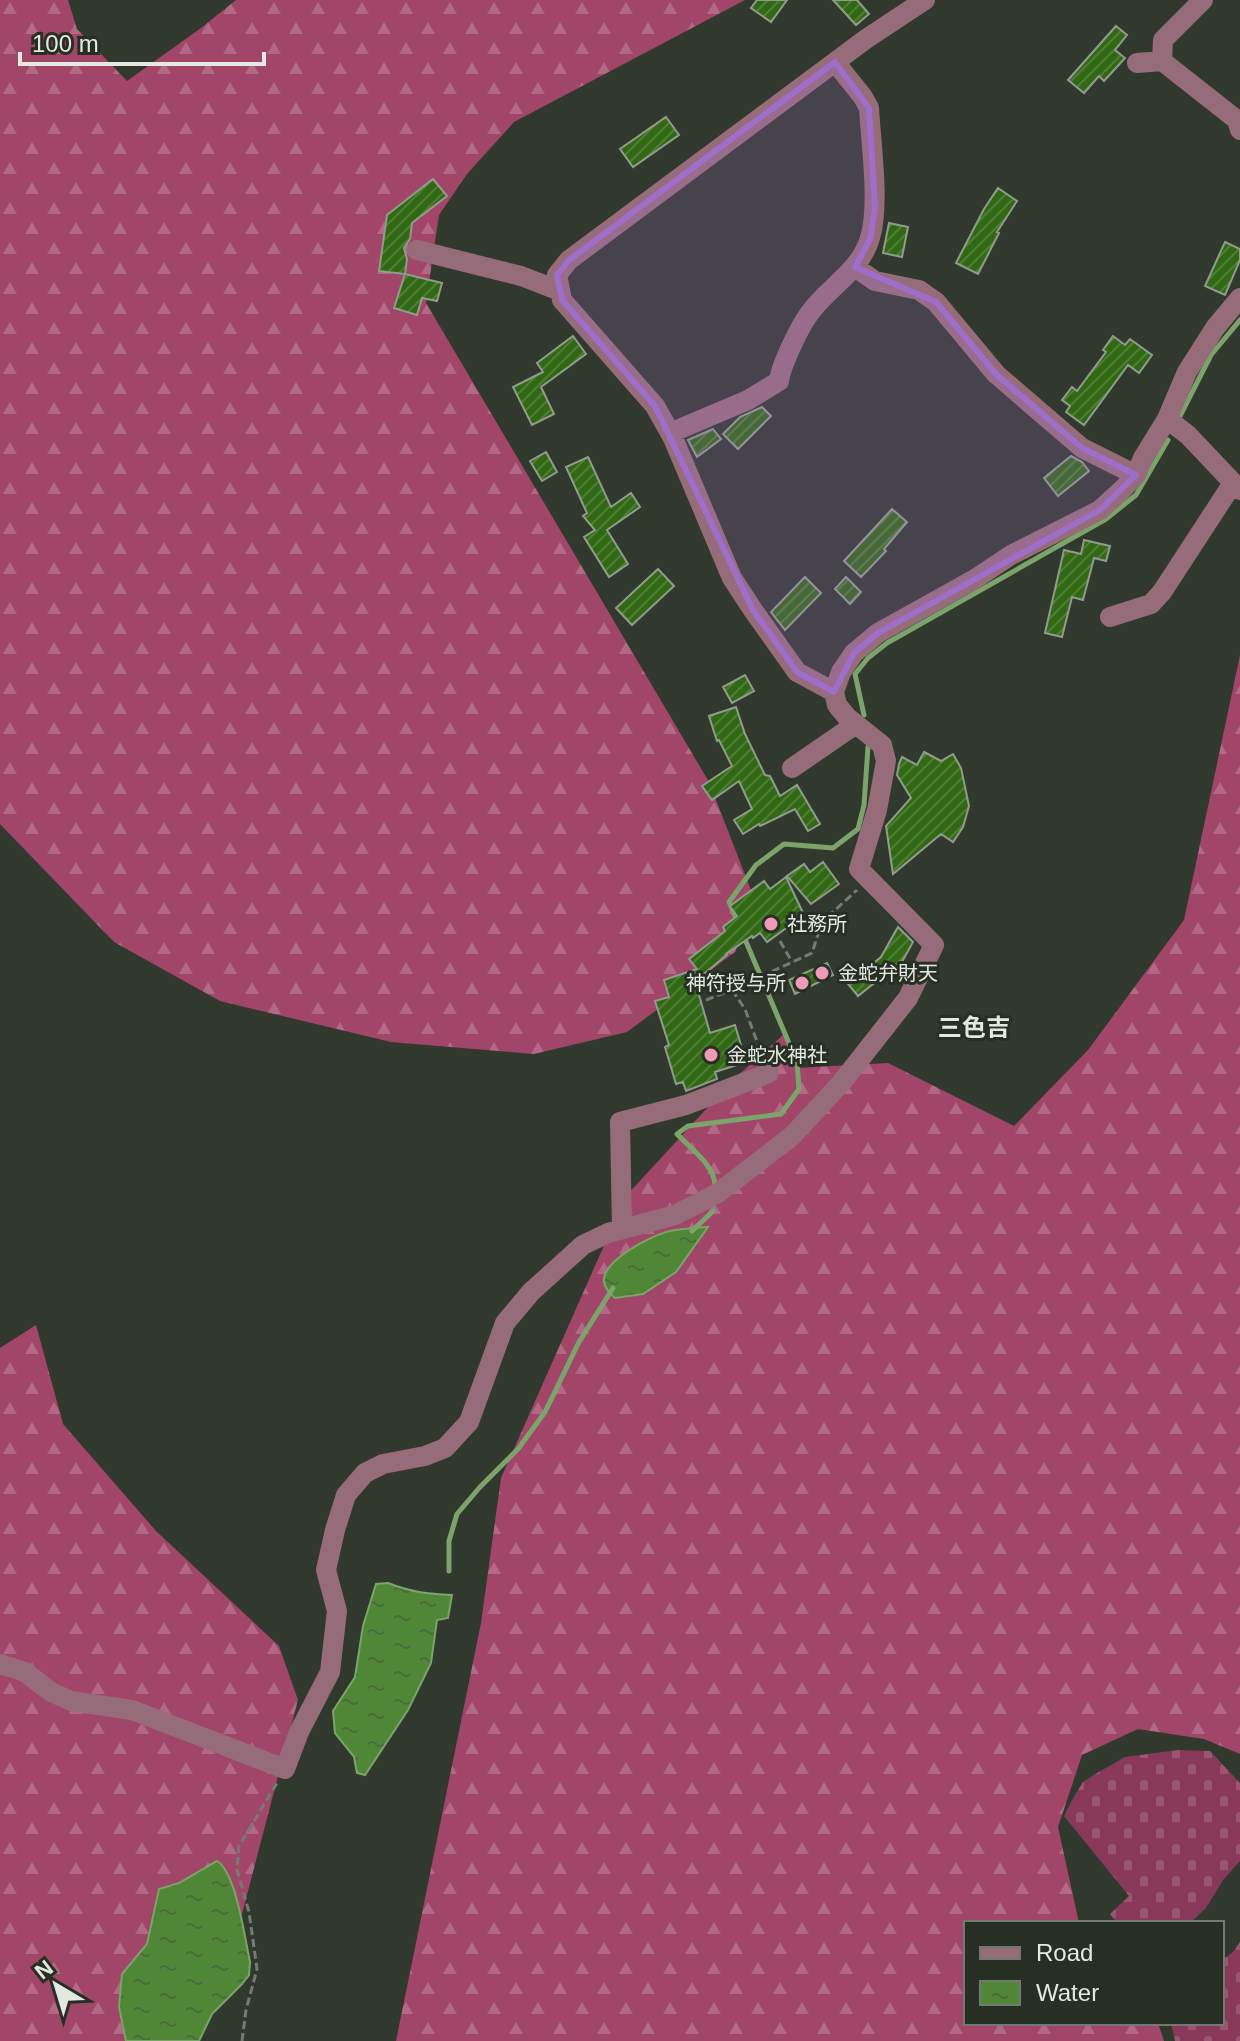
<svg xmlns="http://www.w3.org/2000/svg" width="1240" height="2041" viewBox="0 0 1240 2041" font-family="Helvetica,'Noto Sans JP',sans-serif">
<style>
.forest{fill:url(#forest-firs)}
.cemetery{fill:url(#cemetery-stones)}
.water{fill:url(#water-ripples);stroke:#7ba46a;stroke-width:2}
.lines{fill:none;stroke-linecap:round;stroke-linejoin:round}
.stream{stroke:#7ba46a;stroke-width:5}
.building{fill:url(#building-hatch);stroke:#919b8d;stroke-width:2}
.path{stroke:#757b72;stroke-width:3;stroke-dasharray:8 4;stroke-linecap:butt}
.minor{stroke:#976c7a;stroke-width:20}
.marked{fill:#9f6ecb;fill-opacity:0.2;stroke:#9f6ecb;stroke-width:6;stroke-linejoin:round}
.poi-dot{fill:#ef9ab8;stroke:#272f24;stroke-width:3}
.labels{text-anchor:middle;dominant-baseline:central;stroke-width:6;stroke-linejoin:round;paint-order:stroke}
.poi-label{font-size:20px;fill:#e3e8e1;stroke:#272f24;text-anchor:start}
.quarter-label{font-size:24px;font-weight:bold;fill:#e3e8e1;stroke:#272f24}
</style>
<defs>
<pattern id="forest-firs" width="22" height="20" patternUnits="userSpaceOnUse" patternTransform="scale(2)"><rect width="22" height="20" fill="#a14569"/><path d="M5 1l3.5 6h-7zM16 11l3.5 6h-7z" fill="#b26985"/></pattern>
<pattern id="cemetery-stones" width="16" height="16" patternUnits="userSpaceOnUse" patternTransform="scale(2)"><rect width="16" height="16" fill="#883959"/><path d="M2 7V4a2 2 0 0 1 4 0v3zM10 15v-3a2 2 0 0 1 4 0v3z" fill="#995671"/></pattern>
<pattern id="water-ripples" width="26" height="14" patternUnits="userSpaceOnUse" patternTransform="scale(2)"><rect width="26" height="14" fill="#4f8737"/><path d="M2 4q2-2 4 0t4 0M15 11q2-2 4 0t4 0" fill="none" stroke="#4b6d3c"/></pattern>
<pattern id="building-hatch" width="6" height="6" patternUnits="userSpaceOnUse" patternTransform="scale(2)"><rect width="6" height="6" fill="#316814"/><path d="M-1 1l2-2M0 6l6-6M5 7l2-2" fill="none" stroke="#4f7e36"/></pattern>
</defs>
<rect width="100%" height="100%" fill="#31392e"/>
<path class="forest" d="M0,0H68L77,29L127,81L201,28L236,0H745L514,122L467,174L439,215L426,303L709,782L756,903L735,952L627,1032L534,1054L391,1042L220,1001L114,942L0,824Z
M1240,655V1754L1204,1739L1138,1729L1082,1755L1058,1827L1079,1923H966V2023H1158L1164,2041H396L481,1623L501,1478L626,1196L733,1080L784,1034L796,1068L888,1063L1014,1126L1088,1050L1184,920Z
M36,1325L63,1424L156,1531L279,1646L298,1700L231,1956L189,2041H0V1348Z"/>
<path class="cemetery" d="M1178,1750L1210,1751L1240,1783V1861L1223,1880L1206,1908L1190,1923H1117L1110,1914L1129,1896L1064,1816L1072,1800L1083,1782L1097,1773L1125,1757Z
M1240,1942V2041H1175L1171,2023H1222V1960L1232,1953Z"/>
<path class="water" d="M708,1227L676,1272L643,1294L615,1298C610,1293 605,1289 604,1282C601,1261 652,1235 670,1231C682,1228 696,1228 708,1227Z
M388,1583C411,1592 427,1594 452,1595L448,1618L437,1620L431,1663L408,1710L365,1775L357,1773L354,1757L335,1733L333,1711L355,1677L363,1626L376,1584Z
M217,1861C236,1872 245,1939 250,1962L249,1975L242,1984L212,2014L199,2041H126L119,2007L122,1974L147,1944L159,1889L179,1883Z"/>
<g class="lines">
<path class="stream" d="M1180,416L1211,355L1240,320
M864,715L855,674L868,658L887,643L1106,519L1136,495L1168,440
M737,920L729,902L756,865L784,844L833,848L858,829L864,805L868,747
M715,1187C716,1166 690,1148 677,1134L688,1126L781,1114L799,1089L797,1062L744,937
M692,1231L713,1211
M449,1571V1541L457,1514L480,1487L518,1449L545,1412L579,1342L613,1288"/>
</g>
<path class="building" d="M757,0H787L771,22L751,8Z
M833,0H857L869,14L856,25Z
M1116,26L1127,35L1115,50L1125,58L1104,81L1099,76L1084,93L1068,80Z
M666,117L679,135L633,167L620,149Z
M433,179L447,196L412,223L410,239L404,248L407,259L405,274L379,271L387,215Z
M998,188L1017,201L997,232L999,233L978,274L956,263L984,209Z
M889,223L908,227L902,257L883,253Z
M1225,242L1240,249V260L1225,295L1205,286Z
M405,274L442,283L437,301L422,298L417,315L394,308Z
M573,336L586,354L541,387L554,414L532,425L513,387L543,372L537,363Z
M1113,336L1125,345L1130,339L1152,355L1139,373L1128,365L1084,425L1066,412L1070,406L1062,400L1072,387L1077,391L1106,352L1103,350Z
M762,407L771,416L738,449L723,434L740,417Z
M713,429L721,439L697,457L688,440Z
M546,452L557,472L542,481L530,461Z
M1071,456L1082,462L1089,471L1058,496L1044,478Z
M588,457L611,507L631,493L640,507L607,530L628,564L609,577L584,537L595,530L583,516L587,513L566,467Z
M892,509L907,522L884,549L886,551L861,577L844,561Z
M1084,540L1110,546L1106,561L1094,558L1083,600L1072,597L1062,637L1045,633L1064,550L1081,554Z
M658,569L674,586L632,625L616,608Z
M805,577L821,593L785,630L771,612Z
M846,577L861,592L850,604L835,589Z
M745,675L754,691L732,703L723,687Z
M736,707L745,734L765,775L770,776L780,796L797,785L820,824L808,831L795,809L760,826L759,824L743,834L734,820L752,809L739,781L712,800L702,786L732,766L719,740L717,741L709,716Z
M924,752L941,761L953,754L961,768L969,806L963,827L953,842L941,834L893,874L886,826L911,798L897,775L899,764L902,757L917,765Z
M823,862L839,884L811,904L787,876L804,864L810,872Z
M786,877L804,915L767,942L760,933L753,938L752,936L726,954L727,955L695,981L710,1033L735,1025L746,1062L715,1072L717,1079L686,1091L683,1082L676,1084L665,1047L669,1045L655,1001L669,997L664,980L697,969L689,959L725,931L723,927L737,916L730,906L764,881L770,889Z
M898,927L913,942L903,960L858,996L848,984L881,957Z
M827,963L833,975L795,994L789,980Z"/>
<g class="lines">
<path class="path" d="M780,941L792,962
M732,990L745,1009L762,1055
M706,1000L732,990L812,953L822,922L857,890
M242,2041L246,2010L257,1969L249,1912L237,1870L239,1846L277,1783"/>
<path class="minor" d="M1162,61L1163,40L1203,0
M1137,63L1162,61L1237,120L1240,130
M417,250L521,276L560,291
M855,267L875,281L919,290L936,302L996,374L1082,448L1136,475
M1167,419L1188,435L1240,490
M670,433L748,400L779,381C781,365 799,328 809,314C828,287 860,272 870,238C880,205 871,144 869,108L863,97L835,62
M1110,617L1151,604L1162,592L1233,483
M834,692L797,672L753,610L732,578L673,438L655,406L562,300L557,275L569,260L866,39L925,0
M792,768L856,724
M622,1229L620,1122L686,1105L769,1073
M0,1664L25,1672L51,1692L71,1701L132,1710L285,1769L299,1732L330,1672L337,1611L326,1570L335,1530L346,1495L365,1473L383,1464L425,1456L445,1448L469,1422L505,1323L531,1292L583,1245L608,1233L675,1215L718,1193L792,1136L842,1082L908,998L934,945L859,869L877,810L886,761L882,745L847,717L837,705L834,692L841,672L854,653L878,633L975,579L1011,555L1100,510L1123,489L1136,475L1143,458L1167,419L1187,372L1215,328L1240,298"/>
</g>
<path class="marked" d="M835,62L869,108L875,208L870,239L855,267L936,302L996,374L1082,448L1136,475L1100,510L878,633L854,653L834,692L797,672L753,610L655,406L562,300L557,275L569,260Z"/>
<g class="poi-dot">
<circle cx="771" cy="924" r="8"/>
<circle cx="822" cy="973" r="8"/>
<circle cx="802" cy="983" r="8"/>
<circle cx="711" cy="1055" r="8"/>
</g>
<g class="labels">
<g class="poi-label">
<text x="787" y="924">社務所</text>
<text x="838" y="973">金蛇弁財天</text>
<text x="786" y="983" text-anchor="end">神符授与所</text>
<text x="727" y="1055">金蛇水神社</text>
</g>
<g class="quarter-label">
<text x="974" y="1027">三色吉</text>
</g>
</g>
<rect x="964" y="1921" width="260" height="104" fill="#272f24" stroke="#727970" stroke-width="2"/>
<rect x="980" y="1947" width="40" height="12" fill="#976c7a" stroke="#727970" stroke-width="2"/>
<text x="1036" y="1961" font-size="24" fill="#e3e8e1">Road</text>
<rect x="980" y="1981" width="40" height="24" fill="url(#water-ripples)" stroke="#727970" stroke-width="2"/>
<text x="1036" y="2001" font-size="24" fill="#e3e8e1">Water</text>
<g transform="translate(56 1985) rotate(322)" stroke="#272f24" stroke-width="6" paint-order="stroke">
<path d="M0-6L14 30L0 20L-14 30Z" fill="#e3e8e1"/>
<text y="-12" font-size="22" font-weight="bold" text-anchor="middle" fill="#e3e8e1">N</text>
</g>
<path d="M20 52v12h244v-12" fill="none" stroke="#e3e8e1" stroke-width="4"/>
<text x="32" y="52" font-size="24" fill="#e3e8e1" stroke="#272f24" stroke-width="6" paint-order="stroke">100 m</text>
</svg>
